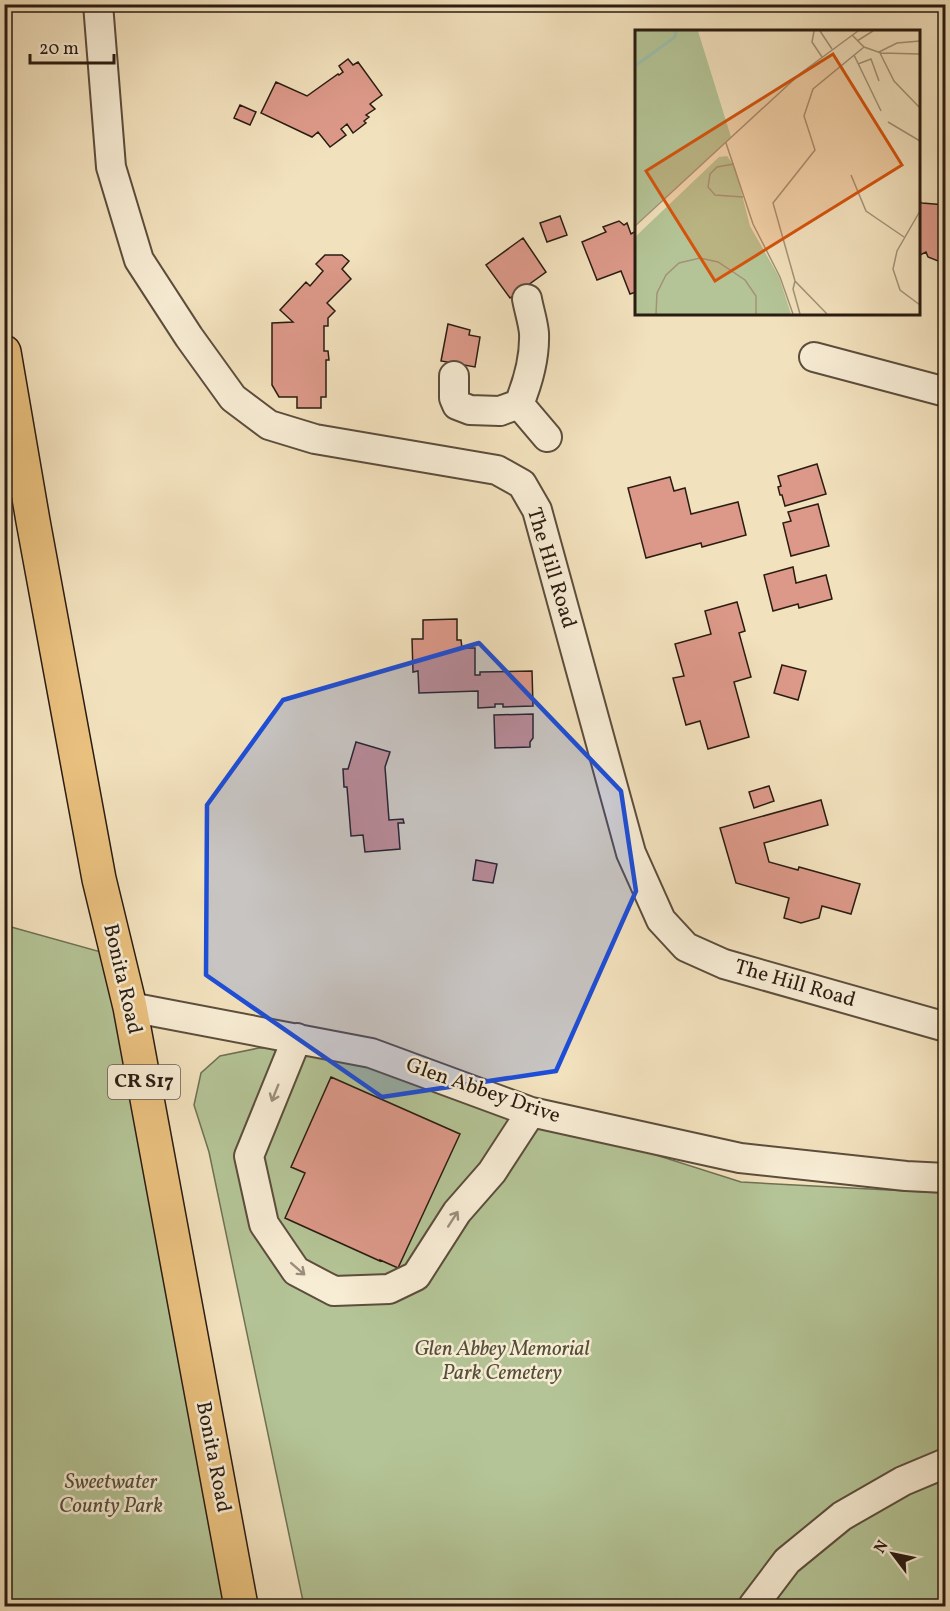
<svg xmlns="http://www.w3.org/2000/svg" width="950" height="1611" viewBox="0 0 950 1611" font-family="Vollkorn,serif">
<style>
.green{fill:#b4c496;stroke:#6f7054;stroke-width:1.5}
.building{fill:#dc9989;stroke:#2a1c11;stroke-width:1.5}
.lines{fill:none;stroke-linecap:round;stroke-linejoin:round}
.minor-casing{stroke:#5c4d3c;stroke-width:32}
.major-casing{stroke:#2a1c11;stroke-width:36}
.minor{stroke:#f7ecd4;stroke-width:28}
.major{stroke:#e9c07e;stroke-width:33}
.oneway{stroke:#9b8e7c}
.marked{fill:#1d4ed8;fill-opacity:0.2;stroke:#1d4ed8;stroke-width:4.5;stroke-linejoin:round}
.labels{text-anchor:middle;dominant-baseline:central;stroke-width:5;stroke-linejoin:round;paint-order:stroke}
.shield{fill:#f7ecd4;stroke:#685a4c;stroke-width:1.5}
.shield-label{font-size:20px;font-weight:bold;fill:#2a1c11}
.street-label{font-size:21px;fill:#2a1c11;stroke:#f7ecd4}
.park-label{font-size:21px;font-style:italic;fill:#534e39;stroke:#f7ecd4}
.inset-river{fill:none;stroke:#9cbead;stroke-width:3}
.inset-road{fill:none;stroke:#a29278;stroke-width:1.5}
.view{fill:#d5530c;fill-opacity:0.15;stroke:#d5530c;stroke-width:3}
.inset-edge{fill:none;stroke:#2a1c11;stroke-width:3}
</style>
<rect width="100%" height="100%" fill="#f2e1bd"/>
<filter id="stains"><feTurbulence type="fractalNoise" baseFrequency=".00333" numOctaves="4"/><feColorMatrix values="0 0 0 0 .2 0 0 0 0 .09 0 0 0 0 .02 0 0 0 .5 -.17"/></filter>
<radialGradient id="worn" r=".72"><stop offset=".6" stop-color="#630" stop-opacity="0"/><stop offset="1" stop-color="#630" stop-opacity=".3"/></radialGradient>
<path class="green" d="M4,925L119,957L240,1606H5Z
M259,1048H319L741,1182L945,1193V1606H304L209,1152L194,1105L201,1073L220,1056Z"/>
<path class="building" d="M348,59L353,65L358,62L382,95L370,104L375,109L366,115L369,117L364,121L366,123L353,133L347,124L341,129L346,135L330,147L318,132L312,137L261,113L276,82L307,96L338,74L339,75L343,72L339,66Z
M240,105L256,112L250,125L234,118Z
M918,200L922,203L946,205V256L938,261L928,257L926,252L918,256Z
M560,216L567,235L547,242L540,223Z
M619,221L624,225L627,223L631,234L636,231V292L630,294L621,271L597,280L582,242L606,232L603,227Z
M523,238L546,272L510,298L486,265Z
M325,255H342L349,261L342,269L351,279L327,303L335,311L328,318V326H324V351H328L329,360H326V397H321V408H297V397H279L272,385V323L293,322L280,310L306,282L310,286L323,271L316,264Z
M448,324L470,330L469,335L480,337L475,367L441,361Z
M817,464L826,494L785,506L782,495H780L778,487L781,486L778,476Z
M670,477L674,491L685,488L691,514L738,502L746,535L702,547L701,543L646,558L628,488Z
M818,504L829,546L791,556L783,523L791,521L788,512Z
M793,567L796,583L826,575L832,599L799,608L798,604L773,611L764,575Z
M737,602L745,631L739,633L751,677L734,682L749,737L708,749L700,721L686,725L673,678L684,676L675,644L711,634L705,611Z
M457,619V640H461L462,648H475V675H480V672L532,671L533,706L503,707V704H495V707L478,708V691L419,693L418,671L413,672L412,639H423V620Z
M782,665L806,671L798,700L774,693Z
M533,714V738L530,742V747L495,748L494,715Z
M356,742L390,752L385,767L389,820L403,819L404,823H398L400,849L365,852L363,835L351,836L347,787H344L343,769H348Z
M769,786L774,801L754,808L749,792Z
M821,800L828,825L764,843L769,862L798,870L799,867L860,884L851,914L822,906L819,918L801,923L784,918L789,898L736,883L720,828Z
M476,860L497,864L493,883L473,880Z
M331,1077L460,1134L398,1268L380,1260V1261L285,1218L305,1173L291,1167Z"/>
<g class="lines">
<g class="minor-casing">
<path id="minor" d="M98,4L111,167L139,260L189,337L233,398L269,425L315,439L497,470L522,484L537,510L631,853L661,920L686,947L724,964L946,1027
M814,357L946,392
M454,376V398L457,405L470,410L500,411L519,404C528,382 535,357 534,333C533,322 529,310 527,299
M519,404L547,437
M130,1007L371,1053L531,1112L740,1158L906,1176L946,1178
M297,1038L249,1156L264,1224L296,1271L334,1291L389,1289L416,1276L457,1212L492,1172L531,1112
M753,1606L787,1561L842,1516L903,1481L946,1463"/>
</g>
<g class="major-casing">
<path id="major" d="M4,352L33,521L99,879L130,1007L241,1606"/>
</g>
<use href="#minor" class="minor"/>
<use href="#major" class="major"/>
</g>
<defs><path id="oneway-shaft" d="M-6 0H5M1.5-3L5.5 0L1.5 3" fill="none" stroke-width="1.6" stroke-linecap="round" stroke-linejoin="round" transform="scale(1.5)"/></defs>
<g class="oneway">
<use href="#oneway-shaft" transform="translate(275 1093) rotate(112)"/>
<use href="#oneway-shaft" transform="translate(453 1219) rotate(-57)"/>
<use href="#oneway-shaft" transform="translate(298 1269) rotate(41)"/>
</g>
<path class="marked" d="M479,643L621,791L636,891L556,1071L382,1097L206,975L207,805L283,700Z"/>
<g class="labels">
<rect class="shield" x="108" y="1065" width="72" height="34" rx="4.5"/>
<g class="shield-label">
<text x="144" y="1082">CR S17</text>
</g>
<g class="street-label">
<text transform="translate(551 568) rotate(73)">The Hill Road</text>
<text transform="translate(122 979) rotate(77)">Bonita Road</text>
<text transform="translate(795 984) rotate(16)">The Hill Road</text>
<text transform="translate(483 1091) rotate(19)">Glen Abbey Drive</text>
<text transform="translate(213 1457) rotate(79)">Bonita Road</text>
</g>
<g class="park-label">
<text x="502" y="1349">Glen Abbey Memorial<tspan x="502" dy="24">Park Cemetery</tspan></text>
<text x="111" y="1482">Sweetwater<tspan x="111" dy="24">County Park</tspan></text>
</g>
</g>
<g transform="translate(635 30)">
<rect width="285" height="285" fill="#f2e1bd"/>
<path d="M0,1H63L96,107L0,195ZM92,126L100,137L115,196L144,247L156,284H0V207L84,127Z" fill="#b4c496"/>
<path class="inset-river" d="M0,36L40,7L41,1"/>
<path class="inset-road" d="M179,1L177,12L187,27M185,1L197,19M217,5L229,17L246,23L285,24M222,11L238,1M244,22L262,13L285,11M245,23L259,51L285,78M219,25L246,81M223,34L236,29L244,51M253,92L285,111M91,113L118,194L145,247L158,284M99,134L82,137L75,144L73,157L80,165L108,167M216,145L231,181L269,207M285,181L262,221L258,239L265,260L285,275M0,196L166,43L223,1M160,251L158,259L165,284M21,284L22,263L31,245L44,233L65,228L83,232L110,250L121,266V284M192,284L160,251L138,173L180,120L169,86L178,59L229,17"/>
<path class="view" d="M198,24L267,135L80,251L11,141Z"/>
<rect width="285" height="285" class="inset-edge"/>
</g>
<rect width="950" height="1611" fill="none" stroke="#f2e1bd" stroke-width="24"/>
<rect x="6" y="6" width="938" height="1599" fill="none" stroke="#2a1c11" stroke-width="3"/>
<rect x="12" y="12" width="926" height="1587" fill="none" stroke="#2a1c11" stroke-width="1.5"/>
<g transform="translate(893 1554) rotate(302)" stroke="#f7ecd4" stroke-width="4.5" paint-order="stroke">
<path d="M0-4.5L10 22L0 15L-10 22Z" fill="#2a1c11"/>
<text y="-9" font-size="16" font-weight="bold" text-anchor="middle" fill="#2a1c11">N</text>
</g>
<path d="M30 54v9h84v-9" fill="none" stroke="#2a1c11" stroke-width="3"/>
<text x="39" y="54" font-size="18" fill="#2a1c11" stroke="#f7ecd4" stroke-width="4.5" paint-order="stroke">20 m</text>
<rect width="100%" height="100%" filter="url(#stains)"/>
<rect width="100%" height="100%" fill="url(#worn)"/>
</svg>
